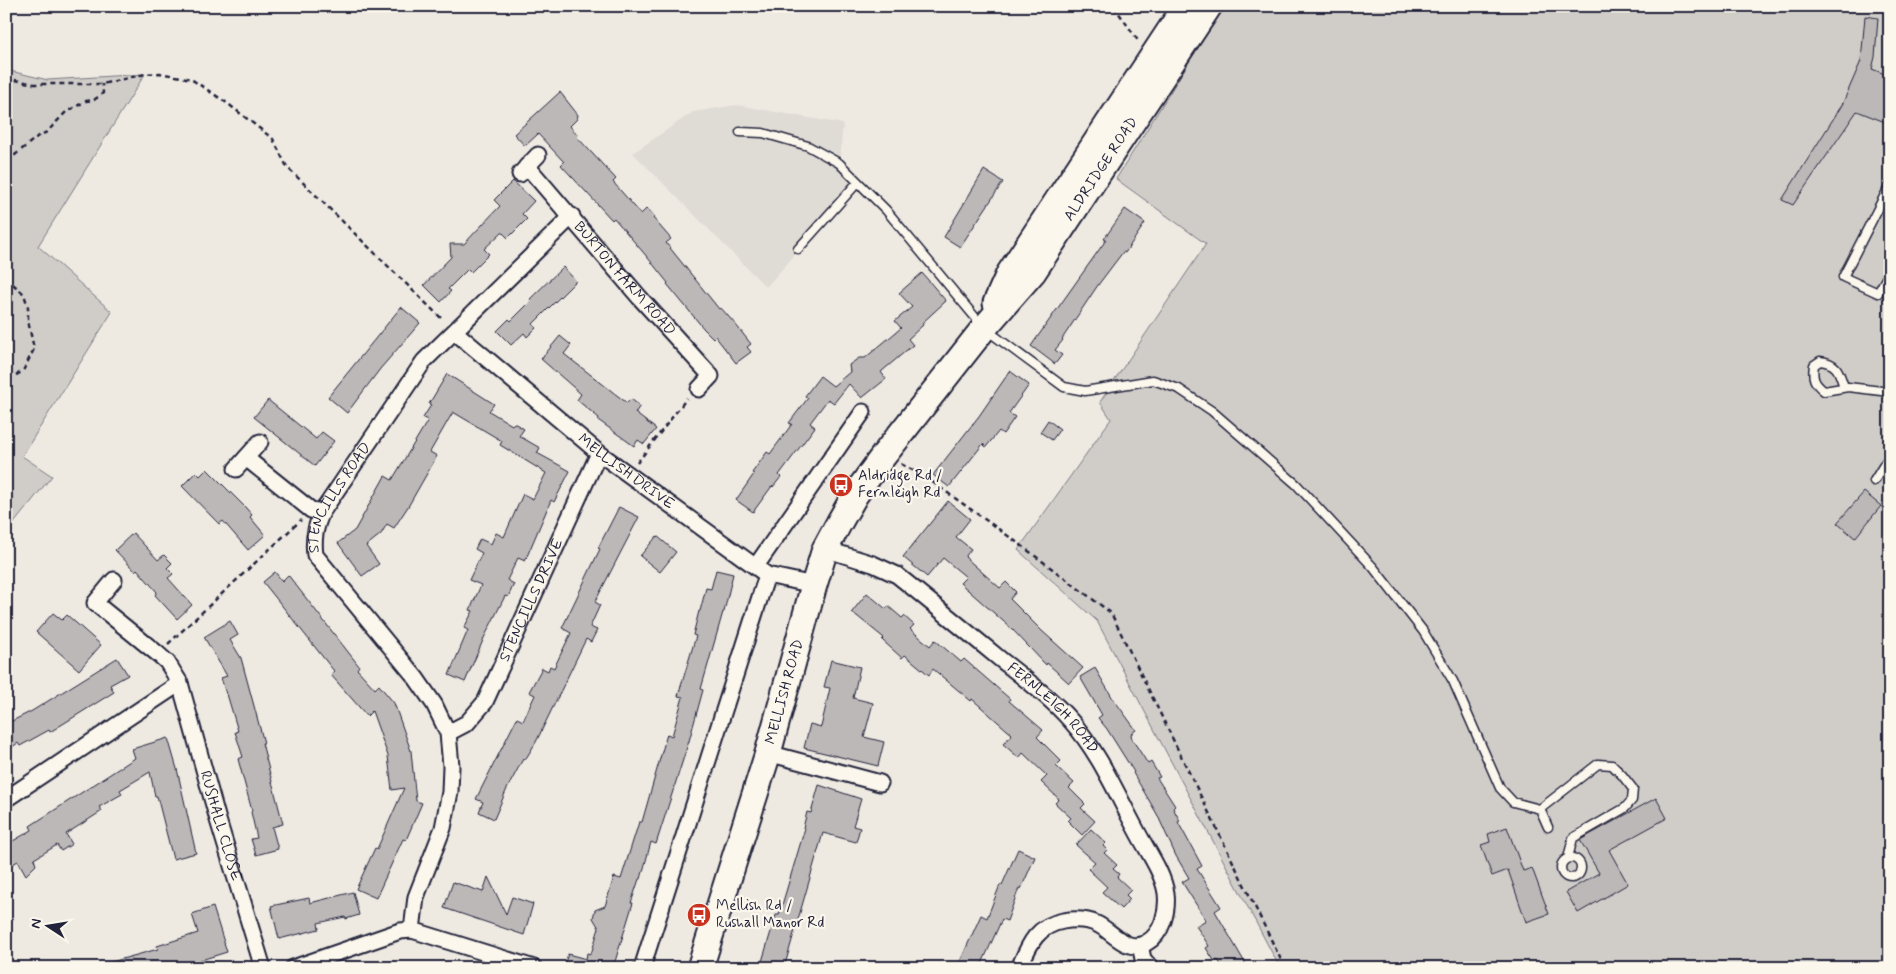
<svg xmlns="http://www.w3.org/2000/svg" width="1896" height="974" viewBox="0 0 1896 974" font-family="Mynerve,sans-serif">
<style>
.built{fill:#dfdbd5}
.green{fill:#d0cdc9;stroke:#797882}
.building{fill:#bcb8b8;stroke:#22223b}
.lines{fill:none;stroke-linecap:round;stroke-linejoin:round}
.service-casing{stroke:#22223b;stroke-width:11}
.minor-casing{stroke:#22223b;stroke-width:19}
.primary-casing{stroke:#22223b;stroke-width:29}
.path{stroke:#22223b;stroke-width:2.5;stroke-dasharray:5 4;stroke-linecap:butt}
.service{stroke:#fbf7ec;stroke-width:8}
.minor{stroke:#fbf7ec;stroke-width:15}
.primary{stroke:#fbf7ec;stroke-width:25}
.labels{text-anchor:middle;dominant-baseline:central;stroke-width:4.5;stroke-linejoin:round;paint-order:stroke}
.street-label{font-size:15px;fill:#22223b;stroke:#fbf7ec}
.poi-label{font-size:15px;fill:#22223b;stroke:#fbf7ec;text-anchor:start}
</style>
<rect width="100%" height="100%" fill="#eeeae2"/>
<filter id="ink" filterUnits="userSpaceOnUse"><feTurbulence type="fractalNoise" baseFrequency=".02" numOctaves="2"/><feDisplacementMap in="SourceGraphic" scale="10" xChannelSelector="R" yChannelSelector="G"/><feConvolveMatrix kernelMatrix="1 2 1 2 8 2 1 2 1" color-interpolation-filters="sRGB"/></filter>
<g filter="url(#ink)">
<path class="built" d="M737,105L843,124L839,165L856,187L766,287L633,153L693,112Z"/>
<path class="green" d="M1224,6H1890V968H1280L1097,621L1018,550L1111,419L1100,402L1206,244L1116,179Z
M6,70L48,80L145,74L38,246L112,312L22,456L52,476L6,533Z"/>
<path class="building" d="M1865,16L1878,18L1875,57L1872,69L1890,76V124L1857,111L1793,205L1782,200L1842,105L1861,61Z
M560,92L578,115L577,119L570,126L578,136L577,137L616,179L613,182L641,214L647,208L655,217L653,218L671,239L666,243L719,309L721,308L736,325L751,344L747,347L751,352L736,363L715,336L713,338L704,329L667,284L668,283L648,258L614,218L612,220L561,165L564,162L538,134L525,146L514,134Z
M984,170L1003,182L960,247L944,237Z
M513,181L534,201L522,214L527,219L508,238L502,232L484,249L489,254L471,272L468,269L448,289L451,291L441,302L424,285L451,257L450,244H464L500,206L494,200Z
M1125,209L1145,223L1125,253L1123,252L1098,285L1062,339L1063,340L1055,350L1062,355L1055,364L1031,346L1106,240L1104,239Z
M563,267L576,281L533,324L536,328L527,337L524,333L511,345L497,331L509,319L511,321L532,300L530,299Z
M922,273L946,301L922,323L923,325L908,339L913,345L881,372L886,379L862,398L849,384L834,403L828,399L810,423L815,427L779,475L781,477L773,487L772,486L753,512L736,500L754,474L752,473L767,452L770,454L792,424L789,423L808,398L805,396L820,376L833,386L850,372L849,365L859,358H865L901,328L895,321L912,307L899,293Z
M401,307L420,323L380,369L347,413L328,397Z
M560,336L571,345L564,354L627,403L631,399L640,406L635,413L656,429L644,444L638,440L634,446L598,420L599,418L577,400L581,394L541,359Z
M1010,371L1029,385L1009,413L1015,417L1003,434L999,431L986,447L983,444L949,487L933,475L979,416Z
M447,374L494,404L489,411L512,425L514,423L524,429L519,436L540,448L537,453L570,471L554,502L551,500L525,561L518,558L507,580L514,584L508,597L505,596L484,638L465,682L449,675L468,630L464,628L473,611L470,610L481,585L469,580L482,553L475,549L480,539L491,544L496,533L504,537L523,494L533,499L546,473L500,445L502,441L453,412L430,452L437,456L409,505L394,528L387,524L381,534L366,546L379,564L362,576L338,543L355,530L385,476L392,480L428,420L423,418L431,405L429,404Z
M268,400L316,439L322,432L334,441L315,466L254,417Z
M1048,420L1060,429L1052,440L1040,432Z
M207,469L245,507L252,515L250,517L265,535L248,550L223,521L219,524L182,486L196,472L200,476Z
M1864,492L1881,506L1855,538L1837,523Z
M948,501L970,519L956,537L971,549L965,557L1000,588L1006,582L1016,592L1010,599L1042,631L1083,668L1069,683L1047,663L1046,665L1012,629L960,583L966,577L943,558L927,577L903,557Z
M619,507L639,517L595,602L600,605L590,627L597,630L591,642L586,639L536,742L525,760L523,759L506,791L494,819L479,812L483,802L476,799L517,718L523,721L535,695L529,692L542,668L548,671L550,666L554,668L571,633L562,628L600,549L598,548Z
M133,533L158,560L164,555L172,563L167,568L173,574L168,578L192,605L177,619L155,595L157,592L137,569L135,571L115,550Z
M657,536L676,552L660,572L640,556Z
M716,570L733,574L724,612H723L701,689L703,690L689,741L656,844L651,842L641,879H639L631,903H633L613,968H563L568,954L586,959L587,953L591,954L599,928L593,918L595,910L605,906L614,877L621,879L639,822H642L667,734L672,736L683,697L678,696L696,636L693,635L699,611H700L706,588L711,589Z
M275,572L282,581L288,575L359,666L357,669L375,689L379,685L394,703L411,751L416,801L422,803L406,840L403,839L376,898L356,889L375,848L377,849L404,788L392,790L388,756L372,711L367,716L331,675L334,671L263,582Z
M867,593L886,609L888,606L902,618L904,616L914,625L910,629L930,646L935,640L961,662L964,659L1010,699L1009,701L1043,730L1037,737L1061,761L1056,766L1074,783L1069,788L1085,804L1081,808L1095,821L1082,835L1068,821L1071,818L1055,803L1059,799L1041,782L1047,776L1023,753L1019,758L1003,744L1012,734L1007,730L972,699L971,701L933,669L929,675L905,655L902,658L882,640L884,638L852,612Z
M53,613L62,620L67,615L101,645L79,670L36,632Z
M230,621L238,635L230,640L241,658L264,743H262L283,824L272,827L278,849L256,855L251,839L257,838L251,812L252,811L238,759L243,757L235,732L238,731L227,694H226L221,678L227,676L204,637Z
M117,658L128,675L110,685L114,692L50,732L49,730L20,746L18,743L6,751V724L32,711Z
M831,660L860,667L853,698L873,703L864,737L884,742L878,766L804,748L810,724L821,727L830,688L824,687Z
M1095,668L1112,697L1136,730L1131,734L1132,739L1148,764L1151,762L1160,777L1157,778L1175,806L1173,808L1180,821L1178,822L1202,866L1197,869L1221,907L1215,911L1248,968H1223L1218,960L1215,962L1206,948L1209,946L1196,926L1206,920L1182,882L1189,878L1176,856L1157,814L1133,773L1134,772L1107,729L1098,718L1102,715L1080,677Z
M168,738L177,769L196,853L173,859L157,796H155L150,772L120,790L122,794L99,807L102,811L66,834L72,844L61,851L57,845L34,859L36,865L26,875L18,861L6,868V845L32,830L30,826L135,758L132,749Z
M819,785L861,799L853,826L860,828L856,842L823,833L784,968H760L776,915H779L785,895L805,828H803L807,812L811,813Z
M1656,798L1667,818L1609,850L1628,884L1578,913L1566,892L1599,873L1580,840Z
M1507,827L1523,871L1532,868L1549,914L1526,922L1508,870L1492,876L1481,845L1490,842L1488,834Z
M1091,829L1106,843L1103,846L1107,850L1104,853L1117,865L1113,869L1119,874L1117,877L1131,890L1126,895L1130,899L1121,909L1102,892L1107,887L1088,869L1095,862L1076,845Z
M1018,849L1035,857L1021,889L1019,888L1007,921L1002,919L980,968H957L981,915L987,918L1000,885H1002Z
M488,877L506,914L512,897L533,904L524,935L444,908L453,882L483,892Z
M353,892L359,915L346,919L345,917L318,923L319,929L279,939L271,906L309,898L310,903Z
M213,907L227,952L175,968H105L104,964L158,949L157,946L198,933L192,914Z"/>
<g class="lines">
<g class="service-casing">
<path id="service" d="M740,132L763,133L808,146L839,163L886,210L984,328L1064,387L1085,391L1153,380L1179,389L1212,411L1296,484L1373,567L1423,631L1453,681L1500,788L1513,802L1540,809L1598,764L1612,765L1622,775L1633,789L1632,800L1625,808L1573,838L1568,858
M1890,185L1843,277L1878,293L1890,271
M798,249L858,182
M1844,387C1839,372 1838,363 1820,361L1814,365C1812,378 1814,383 1824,391L1848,387L1890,392
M1874,481L1890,455
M1540,809L1548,827
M1561 868a10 10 0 1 1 20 0a10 10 0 1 1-20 0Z"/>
</g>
<g class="minor-casing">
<g id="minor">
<path id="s1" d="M527,166L640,298L711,376L699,389"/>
<path d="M520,174L538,155"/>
<path id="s2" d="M455,332L599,453L767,575L814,585"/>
<path d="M246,458L311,510L322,512"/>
<path d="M236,469L260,442"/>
<path id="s3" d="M825,549L873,564L897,575C932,603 966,631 1000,659C1024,678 1051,698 1071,721C1100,753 1118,797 1139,835C1148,852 1163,873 1166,893C1168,910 1163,934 1146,943C1127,954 1112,931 1097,924C1086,919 1075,919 1063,921C1036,926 1029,945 1019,968"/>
<path d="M756,566L863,412"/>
<path id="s4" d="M114,580L95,603L158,654L167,662L180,683L218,820L263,968"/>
<path id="s5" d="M448,733L467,723L485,702L599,453"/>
<path d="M768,753L880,783"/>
<path d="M6,799L180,683"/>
<path id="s6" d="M412,930L416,897L443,828L450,792L451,766L448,733L434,704L416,678L315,555C313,539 315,527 322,512L424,361L572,216"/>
<path d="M1140,945L1143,959L1151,968"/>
<path d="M293,968L400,931L412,930L534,968"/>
<path d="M642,968L767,575"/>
</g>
</g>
<g class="primary-casing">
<g id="primary">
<path d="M996,303L1009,274L1186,6"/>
<path id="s7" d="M700,968L768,753L814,585L825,549L839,523L855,495L884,455L984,328L1033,272L1209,6"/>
</g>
</g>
<path class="path" d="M1118,6L1116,9L1139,42
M6,78L34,84H102L145,74L160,73L191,79L227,103L273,139L287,167L443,320
M6,159L15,155L38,136L47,132L66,112L86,101L94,100L103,93L102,84
M6,278L24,294L28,307V321L34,349L23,371L6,381
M637,463L687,398
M901,464L924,476L1018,543L1111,613L1285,968
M168,644L301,520"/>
<use href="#service" class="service"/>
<use href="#minor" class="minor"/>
<use href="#primary" class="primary"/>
</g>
</g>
<defs>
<g id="bus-disc" transform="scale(1.25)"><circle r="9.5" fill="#c8321e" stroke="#fbf7ec"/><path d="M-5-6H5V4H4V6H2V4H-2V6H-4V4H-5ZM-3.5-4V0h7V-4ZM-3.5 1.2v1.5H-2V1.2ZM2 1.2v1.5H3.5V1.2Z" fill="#fff"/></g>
</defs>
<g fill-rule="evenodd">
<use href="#bus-disc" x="841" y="485"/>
<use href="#bus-disc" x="699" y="915"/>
</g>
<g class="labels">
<g class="street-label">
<text stroke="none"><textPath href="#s7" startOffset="908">ALDRIDGE ROAD</textPath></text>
<text stroke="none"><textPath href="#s1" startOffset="149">BURTON FARM ROAD</textPath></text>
<text stroke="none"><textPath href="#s2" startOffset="221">MELLISH DRIVE</textPath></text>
<text stroke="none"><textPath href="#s6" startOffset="490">STENCILLS ROAD</textPath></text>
<text stroke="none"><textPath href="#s5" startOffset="161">STENCILLS DRIVE</textPath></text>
<text stroke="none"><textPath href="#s7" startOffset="289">MELLISH ROAD</textPath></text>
<text stroke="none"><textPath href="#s3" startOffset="282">FERNLEIGH ROAD</textPath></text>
<text stroke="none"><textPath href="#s4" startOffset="296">RUSHALL CLOSE</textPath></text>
</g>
<g class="poi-label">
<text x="858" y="476">Aldridge Rd /<tspan x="858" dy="17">Fernleigh Rd</tspan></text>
<text x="716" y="906">Mellish Rd /<tspan x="716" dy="17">Rushall Manor Rd</tspan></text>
</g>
</g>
<rect width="1896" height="974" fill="none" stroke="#fbf7ec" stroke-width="25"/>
<rect x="12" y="12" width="1871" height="949" fill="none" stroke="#22223b" stroke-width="2" filter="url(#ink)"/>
<g transform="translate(48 926) rotate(282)" stroke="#fbf7ec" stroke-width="4" paint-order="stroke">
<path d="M0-4L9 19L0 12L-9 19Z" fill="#22223b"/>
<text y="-8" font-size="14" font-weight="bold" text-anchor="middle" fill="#22223b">N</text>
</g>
</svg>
